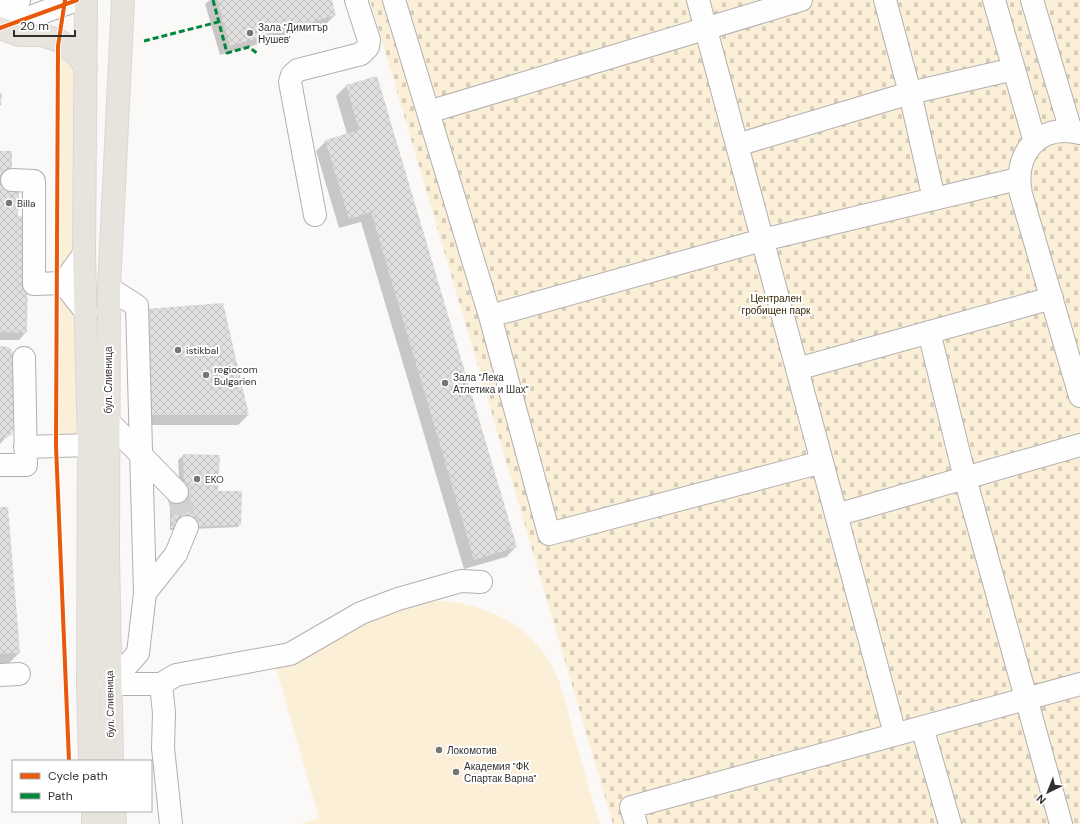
<svg xmlns="http://www.w3.org/2000/svg" width="1080" height="824" viewBox="0 0 1080 824" font-family="'DM Sans',sans-serif">
<style>
.green{fill:#fcefd8}
.cemetery{fill:url(#cemetery-stones)}
.shadow{fill:#0003}
.building{fill:url(#building-cross-hatch)}
.lines{fill:none;stroke-linecap:round;stroke-linejoin:round}
.minor-tunnel{stroke:#d3d1cf;stroke-width:22;stroke-dasharray:22 11;stroke-linecap:butt}
.minor-casing{stroke:#b2b0af;stroke-width:24}
.major-casing{stroke:#d8d7d6;stroke-width:24}
.minor{stroke:#fefefe;stroke-width:22}
.major{stroke:#e7e4de;stroke-width:22}
.quiet{stroke:#00873e;stroke-width:3;stroke-dasharray:6 3;stroke-linecap:butt}
.cycleway-casing{stroke:#fff;stroke-width:6}
.cycleway{stroke:#e8590c;stroke-width:4}
.poi-dot{fill:#787674;stroke:#fff;stroke-width:1.5}
.labels{text-anchor:middle;dominant-baseline:central;stroke-width:4;stroke-linejoin:round;paint-order:stroke}
.poi-label{font-size:10px;fill:#31302e;stroke:#fff;text-anchor:start}
.park-label{font-size:10px;fill:#362705;stroke:#fff}
.street-label{font-size:10px;fill:#31302e;stroke:#fff}
</style>
<defs>
<pattern id="cemetery-stones" width="16" height="16" patternUnits="userSpaceOnUse"><rect width="16" height="16" fill="#fcefd8"/><path d="M2 7V4a2 2 0 0 1 4 0v3zM10 15v-3a2 2 0 0 1 4 0v3z" fill="#d8cdba"/></pattern>
<pattern id="building-cross-hatch" width="8" height="8" patternUnits="userSpaceOnUse"><rect width="8" height="8" fill="#e1dfdd"/><path d="M0 0l8 8M0 8l8-8" fill="none" stroke="#c2c0be"/></pattern>
</defs>
<rect width="100%" height="100%" fill="#fbf9f7"/>
<path class="green" d="M58,46L78,56L75,299L77,445L56,446Z
M436,601C488,601 540,631 559,681C566,699 570,720 575,739C583,767 591,796 600,824H300L319,818L275,664C327,640 379,610 436,601Z"/>
<path class="cemetery" d="M370,0H1080V824H613Z"/>
<path class="shadow" d="M210,0H331L335,15L325,25L220,55L205,4Z
M377,77L516,547L506,557L464,569L361,222L339,228L316,151L326,141L347,134L336,96L346,86Z
M0,152L17,217L26,332L19,340H0Z
M222,304L248,415L238,425H136Z
M0,347L9,348L12,351V430L0,444Z
M184,455L240,524L238,527L170,530V495L180,493L178,460Z
M0,508L19,653L9,663H0Z"/>
<path class="building" d="M217,0H332L336,15L230,46Z
M377,76L517,547L474,560L371,212L349,219L325,140L359,130L346,85Z
M0,93H2L1,105H0Z
M0,151H12V191H19L18,216H29L27,333L0,332Z
M223,303L249,415H146V309Z
M0,346L9,347L14,354L13,429L12,434L7,438H0Z
M183,454L220,455L218,491H242L241,525L171,528L172,492H184Z
M0,507H8L20,653L0,654Z"/>
<g class="lines">
<path class="minor-tunnel" d="M177,492L187,527"/>
<g class="minor-casing">
<path id="minor" d="M394,0L490,316L549,534L822,462
M698,0L895,734
M885,0L910,93L934,199
M994,0L1035,142
M1032,0L1071,131
M0,9L19,0
M0,28L77,0
M428,112L801,0
M1080,133C1038,123 1013,154 1021,194L1080,396
M737,145L910,93L1014,69
M12,180L34,181V284L63,283
M315,215L290,82L292,75L298,70L361,54L368,47L369,40L356,0
M84,254L63,283L86,312
M109,288L137,306L145,593L138,653L110,684
M490,316L762,240L1018,179
M929,332L965,478L1061,824
M797,369L1052,298
M108,421L177,492
M25,447L89,445
M0,465H26L24,358
M836,515L1080,445
M145,593L176,554L187,527
M0,675L19,674
M110,684H161L164,713L163,748L171,824
M161,684L176,675L290,654L361,613L398,599L461,581L481,582
M922,727L950,824
M636,824L631,807L1080,684"/>
</g>
<g class="major-casing">
<path id="major" d="M86,0L84,254L89,445L88,684L90,761
M0,28L19,35H42L60,41L78,56L86,68
M112,761L108,554L109,288L123,0
M93,811V824
M114,811L115,824"/>
</g>
<use href="#minor" class="minor"/>
<use href="#major" class="major"/>
<path class="quiet" d="M213,0L227,53L249,47L258,54
M144,41L222,21"/>
<g class="cycleway-casing">
<path id="cycleway" d="M65,0L58,46L56,446L69,761
M0,28L77,0"/>
</g>
<use href="#cycleway" class="cycleway"/>
</g>
<g class="poi-dot">
<circle cx="250" cy="33" r="4"/>
<circle cx="9" cy="203" r="4"/>
<circle cx="178" cy="350" r="4"/>
<circle cx="206" cy="375" r="4"/>
<circle cx="445" cy="383" r="4"/>
<circle cx="197" cy="479" r="4"/>
<circle cx="439" cy="750" r="4"/>
<circle cx="456" cy="772" r="4"/>
</g>
<g class="labels">
<g class="poi-label">
<text x="258" y="27">Зала "Димитър<tspan x="258" dy="12">Нушев'</tspan></text>
<text x="17" y="203">Billa</text>
<text x="186" y="350">istikbal</text>
<text x="214" y="369">regiocom<tspan x="214" dy="12">Bulgarien</tspan></text>
<text x="453" y="377">Зала "Лека<tspan x="453" dy="12">Атлетика и Шах"</tspan></text>
<text x="205" y="479">EKO</text>
<text x="447" y="750">Локомотив</text>
<text x="464" y="766">Академия "ФК<tspan x="464" dy="12">Спартак Варна"</tspan></text>
</g>
<g class="park-label">
<text x="776" y="298">Централен<tspan x="776" dy="12">гробищен парк</tspan></text>
</g>
<g class="street-label">
<text transform="translate(108 380) rotate(-90)">бул. Сливница</text>
<text transform="translate(110 704) rotate(-91)">бул. Сливница</text>
</g>
</g>
<rect x="12" y="760" width="140" height="52" fill="#ffffff" stroke="#adacab"/>
<rect x="20" y="773" width="20" height="6" fill="#e8590c" stroke="#adacab"/>
<text x="48" y="780" font-size="12" fill="#31302e">Cycle path</text>
<rect x="20" y="793" width="20" height="6" fill="#00873e" stroke="#adacab"/>
<text x="48" y="800" font-size="12" fill="#31302e">Path</text>
<g transform="translate(1048 792) rotate(223)" stroke="#ffffff" stroke-width="3" paint-order="stroke">
<path d="M0-3L7 15L0 10L-7 15Z" fill="#31302e"/>
<text y="-6" font-size="11" font-weight="bold" text-anchor="middle" fill="#31302e">N</text>
</g>
<path d="M14 30v6h61v-6" fill="none" stroke="#31302e" stroke-width="2"/>
<text x="20" y="30" font-size="12" fill="#31302e" stroke="#ffffff" stroke-width="3" paint-order="stroke">20 m</text>
</svg>
